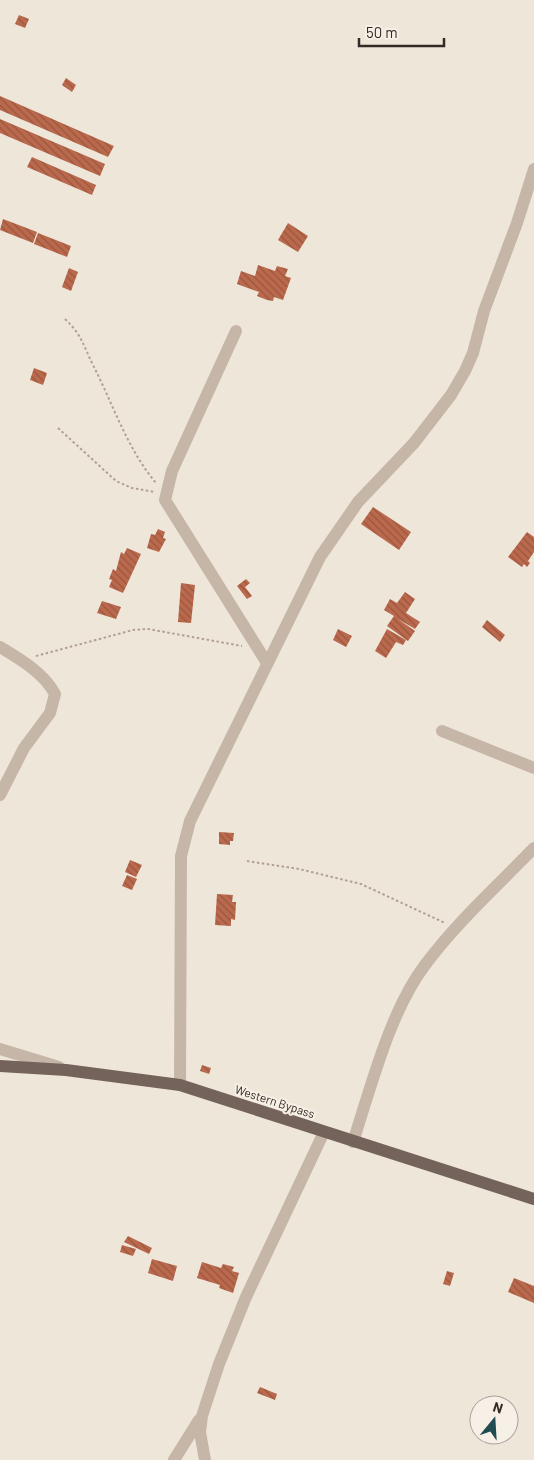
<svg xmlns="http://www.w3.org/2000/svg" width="534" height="1460" viewBox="0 0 534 1460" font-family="Barlow,sans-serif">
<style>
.building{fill:url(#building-back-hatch)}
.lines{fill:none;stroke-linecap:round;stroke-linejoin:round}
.path{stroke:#b1a092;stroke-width:2;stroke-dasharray:2.5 2.5;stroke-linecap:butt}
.minor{stroke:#c6b6a8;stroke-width:12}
.major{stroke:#74635a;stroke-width:12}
.labels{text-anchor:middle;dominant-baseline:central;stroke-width:4;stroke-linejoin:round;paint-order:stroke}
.street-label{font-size:12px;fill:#332b27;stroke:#f7f0e6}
</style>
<defs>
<pattern id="building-back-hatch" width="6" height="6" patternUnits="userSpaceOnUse" patternTransform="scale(1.25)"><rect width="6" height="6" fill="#bb694d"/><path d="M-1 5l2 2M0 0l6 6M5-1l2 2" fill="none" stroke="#995740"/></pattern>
</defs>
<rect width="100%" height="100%" fill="#efe6da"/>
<path class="building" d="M19,15L29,19L25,28L15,24Z
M66,78L76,85L72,92L62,85Z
M0,96L114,146L108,157L0,110Z
M0,119L105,164L100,176L0,133Z
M32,157L96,185L92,195L27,167Z
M3,219L37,232L33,243L0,230Z
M288,223L308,236L298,252L278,240Z
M38,233L71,246L67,257L34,244Z
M258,265L275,271L277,266L288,269L285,276L291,278L283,300L274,297L273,301L267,300L257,296L259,292L237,284L241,271L255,276Z
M69,268L78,272L71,291L62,287Z
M34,368L47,373L43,385L30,380Z
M373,507L411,532L399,550L361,524Z
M158,529L165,532L163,538L166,539L159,552L147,548L151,534L155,535Z
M527,532L534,537V552L528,561L530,563L527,567L524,564L522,567L508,557Z
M127,548L141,554L123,593L109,587L112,580L109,579L113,569L116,571L121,552L124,554Z
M246,579L250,583L245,587L252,596L247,599L237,586Z
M181,583L195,585L191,623L178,622Z
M405,592L415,599L406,613L420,622L415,629L398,619L415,631L408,641L387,626L394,616L384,610L390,599L397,603Z
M102,601L121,607L116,619L97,613Z
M487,620L505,635L500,642L482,627Z
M338,629L352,636L346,647L333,640Z
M387,629L406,640L403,645L396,642L386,658L375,651Z
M219,832L234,833L233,841H230V845L219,844Z
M130,860L142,865L136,877L125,872Z
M127,875L137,879L132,890L122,886Z
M217,894L233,895L232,902H236L235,920L231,919V926L215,925Z
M202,1065L211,1068L209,1074L200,1071Z
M128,1236L152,1248L149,1254L124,1242Z
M122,1245L136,1249L133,1256L120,1252Z
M152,1259L177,1266L173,1281L148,1273Z
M202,1262L221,1268L223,1264L234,1267L232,1271L239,1273L233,1293L219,1288L220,1285L197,1278Z
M447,1271L454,1273L450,1286L443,1284Z
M514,1278L534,1286V1303L508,1292Z
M260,1387L277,1394L275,1400L257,1393Z"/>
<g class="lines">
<path class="path" d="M65,319C82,335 83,345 93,365C113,404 128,451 157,484
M58,428L116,481L132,488L155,492
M36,656L133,630L148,629L242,646
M247,861L299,869L361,884L445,923"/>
<path class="minor" d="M236,331L172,471L165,500L267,663
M0,647C20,659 44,673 55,694L50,713L24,748L0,795
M442,731L534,768
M0,1049L59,1067
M180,1085L181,856L190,821L320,557L358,502L414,443L451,395L465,371L473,353L484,311L517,223L534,169
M353,1142C371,1087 390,1011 425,965C456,923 497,886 534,848
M174,1460L199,1420
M205,1460L200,1432L202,1416L219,1364L246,1297L324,1132"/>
<path class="major" d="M0,1066L66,1070L180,1085L534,1199"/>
</g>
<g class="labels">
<g class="street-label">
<text transform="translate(275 1101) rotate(18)">Western Bypass</text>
</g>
</g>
<g transform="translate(494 1420) rotate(18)"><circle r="24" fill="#f7f0e6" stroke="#a9a19a"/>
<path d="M0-4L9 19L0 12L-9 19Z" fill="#214c51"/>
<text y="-8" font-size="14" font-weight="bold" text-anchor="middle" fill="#332b27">N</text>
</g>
<path d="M359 38v8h85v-8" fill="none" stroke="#332b27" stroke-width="2.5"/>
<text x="366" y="38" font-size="15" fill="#332b27" stroke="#f7f0e6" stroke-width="4" paint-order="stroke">50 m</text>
</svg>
